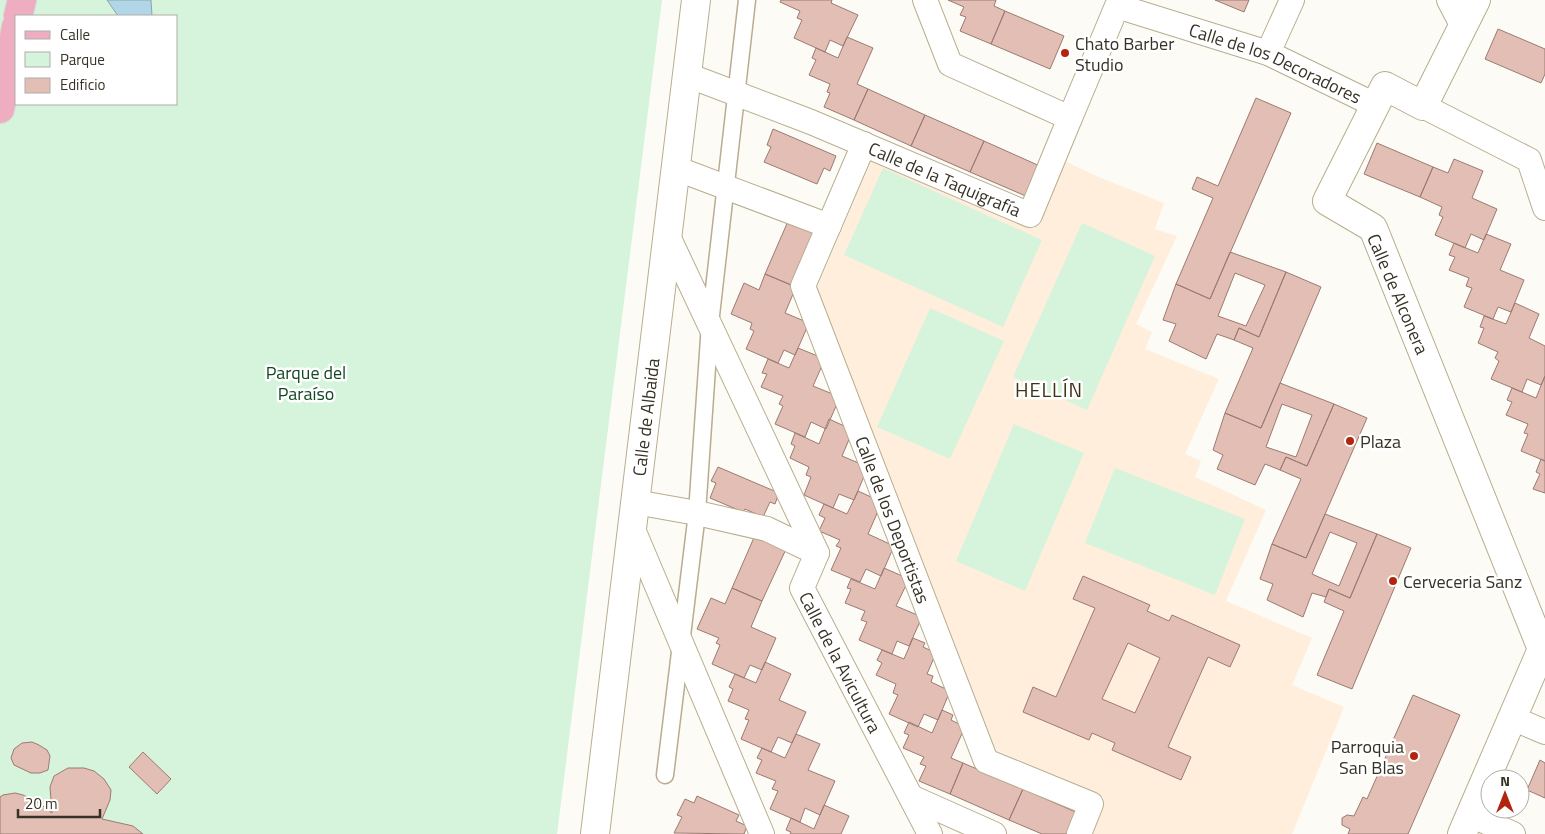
<svg xmlns="http://www.w3.org/2000/svg" width="1545" height="834" viewBox="0 0 1545 834" font-family="'Titillium Web',sans-serif">
<style>
.education{fill:#ffeedc}
.green{fill:#d6f3dc;fill-rule:evenodd}
.water{fill:#b0d6e8;stroke:#8ca5ae}
.building{fill:#e3beb5;stroke:#9b7a71;fill-rule:evenodd}
.lines{fill:none;stroke-linecap:round;stroke-linejoin:round}
.service-casing{stroke:#b8ad8e;stroke-width:19}
.pedestrian-casing{stroke:#b8ad8e;stroke-width:26}
.minor-casing{stroke:#b8ad8e;stroke-width:30}
.primary-casing{stroke:#d7d6d4;stroke-width:30}
.service{stroke:#fff;stroke-width:16}
.pedestrian{stroke:#fff;stroke-width:24}
.minor{stroke:#fff;stroke-width:28}
.primary{stroke:#eeadc0;stroke-width:28}
.poi-dot{fill:#b2240f;stroke:#fff;stroke-width:2}
.labels{text-anchor:middle;dominant-baseline:central;stroke-width:5;stroke-linejoin:round;paint-order:stroke}
.poi-label{font-size:18px;fill:#373226;stroke:#fff;text-anchor:start}
.street-label{font-size:18px;fill:#373226;stroke:#fff}
.park-label{font-size:18px;fill:#134626;stroke:#fff}
.quarter-label{font-size:20px;letter-spacing:1px;fill:#3d3318;stroke:#fff}
</style>
<rect width="100%" height="100%" fill="#fdfbf5"/>
<path class="education" d="M873,157L1034,229L1065,161L1096,176L1164,203L1155,229L1177,236L1136,324L1152,332L1145,349L1219,379L1185,454L1201,461L1195,477L1266,510L1226,601L1312,638L1292,685L1344,707L1292,834H1089L1104,797L996,750L817,288Z"/>
<path class="green" d="M0,0H662L557,834H0ZM16,16H176V104H16Z
M883,168L1042,240L1003,327L844,255Z
M1082,223L1155,256L1087,410L1013,377Z
M930,308L1004,341L950,459L877,427Z
M1014,424L1084,453L1025,591L956,561Z
M1115,468L1245,519L1215,595L1085,543Z"/>
<path class="water" d="M107,0H151L152,16H118Z"/>
<path class="building" d="M781,0H832L831,3L858,15L843,46L830,40L825,52L794,38L802,20L797,18L800,11L780,2Z
M948,0H996L994,6L1005,11L991,44L960,31L966,17L960,15L964,7Z
M1215,0H1249L1244,12Z
M1005,11L1064,36L1050,69L991,44Z
M1498,29L1545,49V74L1541,83L1485,59Z
M847,37L873,48L857,84L868,89L854,120L824,107L830,93L827,92L830,84L809,75L816,60L812,58L816,48L838,58Z
M868,89L925,115L911,146L854,120Z
M1256,98L1291,113L1210,299L1176,284L1213,198L1192,189L1197,177L1218,186Z
M925,115L984,141L970,172L911,146Z
M773,129L836,156L830,171L824,168L817,184L764,162L771,147L767,145Z
M984,141L1042,167L1028,197L970,172Z
M1377,143L1433,167L1420,197L1364,174Z
M1454,159L1483,171L1472,198L1497,209L1484,240L1471,234L1465,248L1435,235L1443,217L1439,215L1442,207L1420,197L1433,167L1448,173Z
M789,219L820,232L796,287L765,274Z
M1486,234L1511,244L1500,270L1524,280L1511,312L1498,307L1493,319L1464,307L1472,288L1466,286L1469,278L1449,270L1455,257L1449,255L1454,243L1478,253Z
M1230,252L1286,272L1259,337L1239,328L1234,340L1217,334L1206,359L1169,341L1176,324L1163,320L1176,284L1210,299ZM1235,273L1265,285L1246,326L1218,316Z
M1286,272L1321,287L1261,428L1225,413L1253,348L1234,340L1239,328L1259,337Z
M765,274L796,287L785,313L809,323L795,355L784,350L778,363L746,349L754,331L750,329L752,323L731,314L744,283L759,290Z
M1515,303L1539,314L1529,338L1545,346V376L1541,385L1527,379L1522,392L1491,379L1499,361L1495,358L1498,352L1478,343L1484,328L1480,327L1484,316L1506,324Z
M798,348L825,359L813,386L840,397L826,429L811,422L805,437L775,424L783,406L779,404L783,396L761,387L767,374L762,373L768,359L789,368Z
M1545,376V461L1521,451L1528,434L1524,433L1528,424L1506,415L1512,402L1507,400L1512,388L1536,398Z
M1280,383L1334,404L1307,466L1286,457L1280,470L1265,464L1255,485L1217,469L1223,455L1213,450L1225,413L1261,428ZM1282,404L1312,415L1296,457L1266,447Z
M1334,404L1367,418L1306,558L1272,544L1301,479L1280,470L1286,457L1307,466Z
M829,419L853,430L842,456L868,467L854,500L839,494L833,508L804,495L811,477L806,475L809,467L790,458L795,446L791,444L795,433L819,444Z
M1541,459L1545,461V493L1533,489L1540,474L1536,472Z
M718,467L779,493L775,504L770,502L763,517L745,509L743,512L710,498L716,483L711,481Z
M858,491L882,502L868,534L894,546L881,576L866,569L860,582L831,570L841,548L836,546L840,540L819,531L825,518L819,515L824,504L847,514Z
M1325,514L1377,534L1350,598L1329,589L1326,597L1312,593L1303,617L1267,600L1273,584L1260,579L1272,544L1306,558ZM1330,532L1357,543L1339,586L1312,574Z
M756,533L787,547L762,601L732,588Z
M1377,534L1411,548L1352,689L1317,675L1344,611L1324,602L1329,589L1350,598Z
M884,568L909,579L896,606L922,617L909,646L897,641L892,654L859,640L867,622L861,620L865,611L845,603L851,589L847,588L851,579L875,589Z
M1083,576L1150,605L1147,611L1169,621L1172,615L1240,645L1230,667L1208,657L1168,747L1191,757L1181,780L1112,750L1115,743L1092,733L1089,740L1023,712L1033,687L1056,697L1095,608L1073,599ZM1128,643L1160,658L1135,713L1102,699Z
M732,588L762,601L751,627L776,638L762,670L750,665L744,678L712,664L720,645L716,643L719,638L697,629L711,598L725,604Z
M913,638L925,643L923,647L936,653L927,674L933,676L931,682L950,691L938,720L924,714L918,727L889,714L898,695L893,693L896,684L876,675L882,663L877,660L882,650L904,659Z
M765,662L791,674L779,700L806,712L792,743L778,737L771,752L741,739L749,720L745,719L749,710L728,701L733,689L729,687L735,674L756,683Z
M1413,695L1460,715L1408,834H1348L1350,829L1342,825V818L1347,815L1354,816L1363,797L1367,799Z
M942,710L953,715L951,720L965,727L951,758L963,763L950,794L919,781L926,766L920,764L924,757L903,748L909,735L904,733L909,722L932,733Z
M796,734L820,744L808,770L835,781L820,815L805,808L800,822L770,809L778,791L772,789L776,781L756,773L762,760L757,758L762,748L785,758Z
M32,742L39,745L47,750L50,756L48,770L40,773H31L14,765L11,758L14,749L22,743Z
M143,752L171,779L157,794L129,767Z
M1540,760L1545,763V798L1527,790Z
M963,763L1023,789L1009,820L950,794Z
M68,768H84L94,771L104,779L111,790L110,800L102,819L133,826L143,834H0V797L3,795L15,793L23,795L39,803L52,813L50,787L54,776Z
M1023,789L1080,814L1071,834H1042L1009,820Z
M697,796L739,815L736,821L747,826L744,834L674,833L682,817L677,815L685,799L694,803Z
M824,805L849,816L841,834H790L791,832L786,830L791,818L814,829Z"/>
<g class="lines">
<g class="service-casing">
<path id="service" d="M665,775L697,513L710,324L747,0"/>
</g>
<g class="pedestrian-casing">
<g id="pedestrian">
<path d="M1449,0L1463,27"/>
<path d="M1268,53L1292,0"/>
<path id="s1" d="M687,75L811,122L1030,215L1070,118L950,64L925,0"/>
<path d="M1423,106L1529,160L1545,208"/>
<path id="s2" d="M1070,118L1117,6L1268,53L1375,105"/>
<path id="s3" d="M864,144L803,286L986,761L1091,804L1079,834"/>
<path d="M675,168L829,226"/>
<path d="M667,234L817,553"/>
<path id="s4" d="M635,502L697,513L767,529L817,553L802,588L930,834"/>
<path d="M632,527L762,834"/>
<path d="M1512,718L1545,732"/>
<path d="M911,797L994,834"/>
<path d="M1471,815L1513,834"/>
</g>
</g>
<g class="minor-casing">
<g id="minor">
<path id="s5" d="M595,834L696,0"/>
<path d="M1462,834L1542,649L1373,228L1327,201L1385,86L1423,106L1476,0"/>
</g>
</g>
<g class="primary-casing">
<path id="primary" d="M18,16L22,0
M0,109L16,27"/>
</g>
<use href="#service" class="service"/>
<use href="#pedestrian" class="pedestrian"/>
<use href="#minor" class="minor"/>
<use href="#primary" class="primary"/>
</g>
<g class="poi-dot">
<circle cx="1065" cy="53" r="5"/>
<circle cx="1350" cy="441" r="5"/>
<circle cx="1393" cy="581" r="5"/>
<circle cx="1414" cy="756" r="5"/>
</g>
<g class="labels">
<g class="poi-label">
<text x="1075" y="43">Chato Barber<tspan x="1075" dy="21">Studio</tspan></text>
<text x="1360" y="441">Plaza</text>
<text x="1403" y="581">Cerveceria Sanz</text>
<text x="1404" y="746" text-anchor="end">Parroquia<tspan x="1404" dy="21">San Blas</tspan></text>
</g>
<g class="street-label">
<text stroke="none"><textPath href="#s2" startOffset="290">Calle de los Decoradores</textPath></text>
<text stroke="none"><textPath href="#s1" startOffset="278">Calle de la Taquigrafía</textPath></text>
<text transform="translate(1398 294) rotate(67)">Calle de Alconera</text>
<text stroke="none"><textPath href="#s5" startOffset="420">Calle de Albaida</textPath></text>
<text stroke="none"><textPath href="#s3" startOffset="405">Calle de los Deportistas</textPath></text>
<text stroke="none"><textPath href="#s4" startOffset="312">Calle de la Avicultura</textPath></text>
</g>
<g class="park-label">
<text x="306" y="372">Parque del<tspan x="306" dy="21">Paraíso</tspan></text>
</g>
<g class="quarter-label">
<text x="1049" y="389">HELLÍN</text>
</g>
</g>
<rect x="15" y="15" width="162" height="90" fill="#ffffff" stroke="#afada8"/>
<rect x="25" y="31" width="25" height="8" fill="#eeadc0" stroke="#afada8"/>
<text x="60" y="40" font-size="15" fill="#373226">Calle</text>
<rect x="25" y="52" width="25" height="15" fill="#d6f3dc" stroke="#afada8"/>
<text x="60" y="65" font-size="15" fill="#373226">Parque</text>
<rect x="25" y="78" width="25" height="15" fill="#e3beb5" stroke="#afada8"/>
<text x="60" y="90" font-size="15" fill="#373226">Edificio</text>
<g transform="translate(1505 794)"><circle r="24" fill="#ffffff" stroke="#afada8"/>
<path d="M0-4L9 19L0 12L-9 19Z" fill="#b2240f"/>
<text y="-8" font-size="14" font-weight="bold" text-anchor="middle" fill="#373226">N</text>
</g>
<path d="M18 809v8h82v-8" fill="none" stroke="#373226" stroke-width="2.5"/>
<text x="25" y="809" font-size="15" fill="#373226" stroke="#ffffff" stroke-width="4" paint-order="stroke">20 m</text>
</svg>
